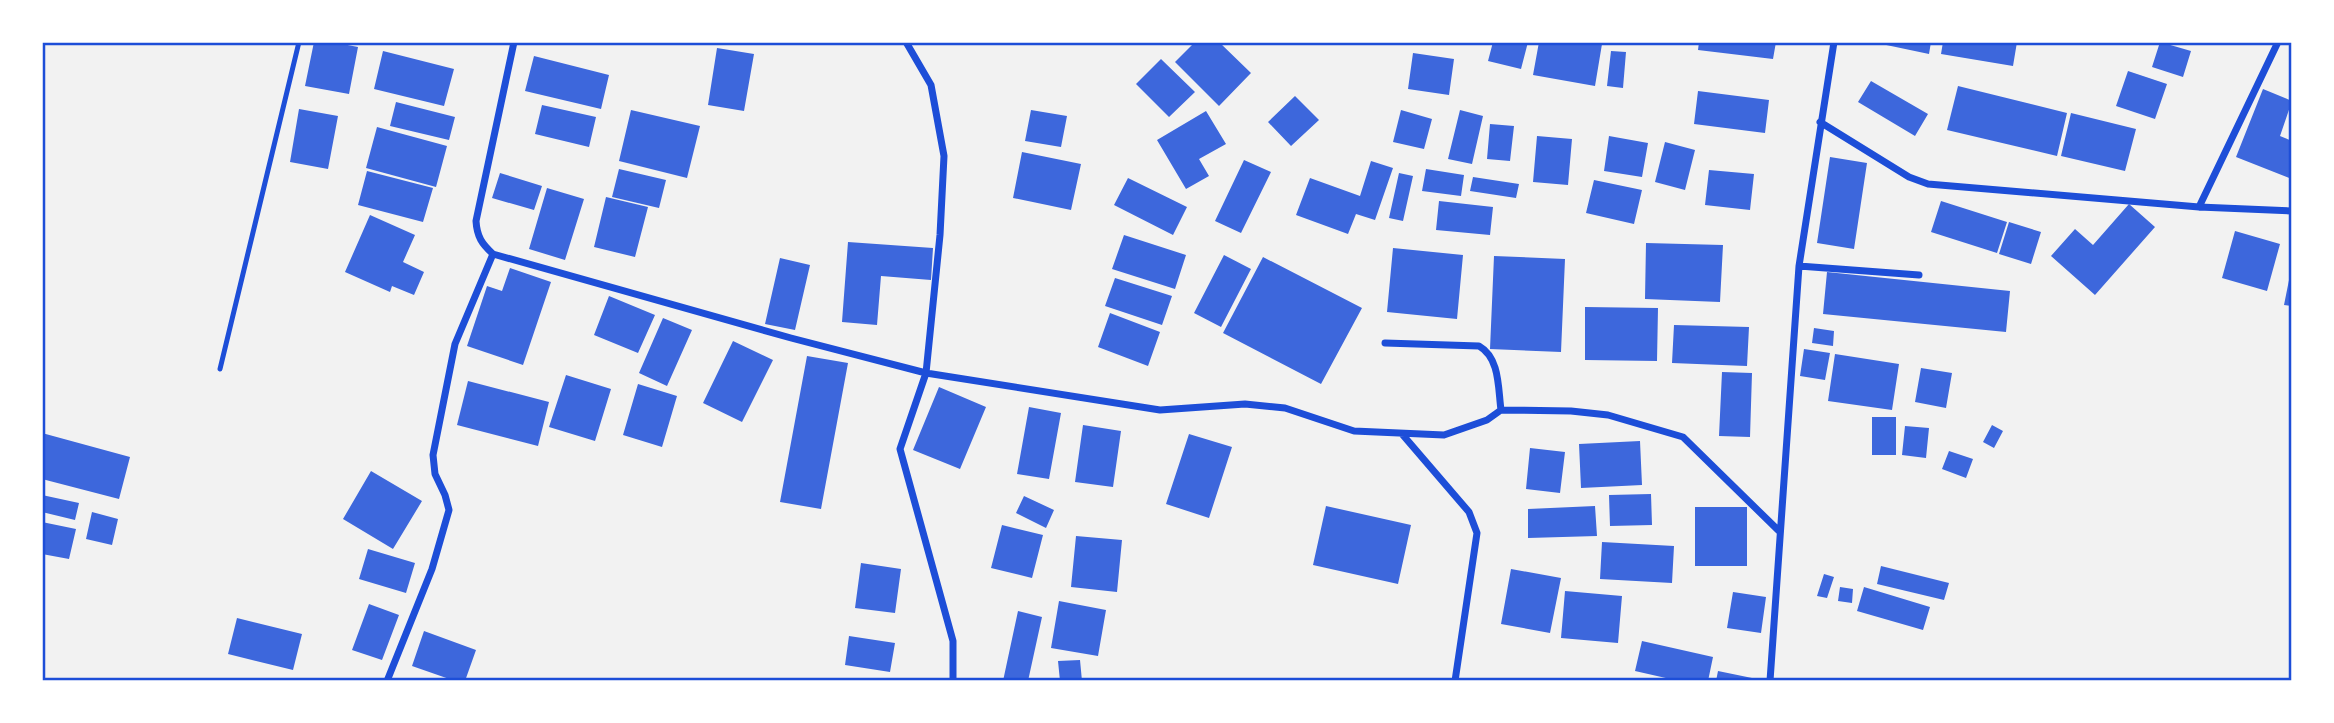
<svg xmlns="http://www.w3.org/2000/svg" width="2334" height="723" viewBox="0 0 2334 723" font-family="Inter,sans-serif">
<style>
.building{fill:#3d67dc}
.lines{fill:none;stroke-linecap:round;stroke-linejoin:round}
.service{stroke:#1d4ed8;stroke-width:5}
.minor{stroke:#1d4ed8;stroke-width:7}
.neatline{fill:none;stroke:#1d4ed8;stroke-width:2.5}
</style>
<rect width="100%" height="100%" fill="#f2f2f2"/>
<path class="building" d="M314,42H332L358,47L349,94L305,86Z
M1195,42H1219L1251,73L1219,106L1175,62Z
M1493,42H1528L1521,69L1488,61Z
M1539,42L1602,44L1595,86L1533,75Z
M1699,42H1776L1773,59L1698,50Z
M1872,42H1931L1929,54Z
M1943,42H2017L2013,66L1941,54Z
M2160,42L2191,51L2183,77L2152,67Z
M717,48L754,54L744,111L708,105Z
M383,51L454,69L444,106L374,89Z
M1611,51L1626,52L1623,88L1607,86Z
M1413,53L1454,59L1449,95L1408,89Z
M534,56L609,75L601,109L525,91Z
M1161,59L1195,92L1169,117L1136,84Z
M2128,71L2167,84L2155,119L2116,106Z
M1871,81L1928,114L1915,136L1858,102Z
M1958,86L2067,113L2057,156L1947,130Z
M2263,89L2292,101L2280,136L2292,141V179L2236,157Z
M1698,91L1769,100L1765,133L1694,124Z
M1295,96L1319,120L1291,146L1268,122Z
M396,102L455,117L449,140L390,126Z
M542,105L596,117L589,147L535,134Z
M299,109L338,116L328,169L290,162Z
M631,110L700,126L687,178L619,161Z
M1031,110L1067,116L1061,147L1025,141Z
M1401,110L1432,119L1424,149L1393,142Z
M1460,110L1483,116L1472,164L1448,159Z
M1206,111L1226,144L1199,159L1209,176L1186,189L1157,140Z
M2071,113L2136,129L2125,171L2061,156Z
M1490,124L1514,126L1510,161L1487,159Z
M377,127L447,146L436,187L366,168Z
M1537,136L1572,139L1568,185L1533,182Z
M1609,136L1648,143L1642,177L1604,171Z
M1665,142L1695,150L1685,190L1655,182Z
M1022,152L1081,164L1071,210L1013,198Z
M1830,157L1867,163L1854,249L1817,243Z
M1244,160L1271,172L1241,233L1215,221Z
M1371,161L1393,168L1375,220L1356,214L1348,234L1296,215L1310,178L1360,196Z
M619,169L666,180L659,208L612,197Z
M1426,169L1464,175L1461,196L1422,191Z
M1709,170L1754,174L1750,210L1705,205Z
M367,171L433,188L423,222L358,205Z
M500,173L542,186L534,210L492,198Z
M1399,173L1413,176L1403,221L1389,218Z
M1473,177L1519,184L1516,198L1470,191Z
M1128,178L1187,207L1173,235L1114,205Z
M1594,180L1642,190L1634,224L1586,213Z
M547,188L584,199L565,260L529,249Z
M606,197L648,207L635,257L594,247Z
M1439,201L1493,207L1490,235L1436,230Z
M1941,201L2007,222L1997,253L1931,232Z
M2129,204L2155,227L2095,295L2051,256L2075,229L2093,245Z
M370,215L415,235L403,262L424,272L414,295L392,286L390,292L345,272Z
M2009,222L2041,232L2031,264L1999,254Z
M2235,231L2280,244L2267,291L2222,278Z
M1124,235L1186,255L1175,289L1112,269Z
M848,242L933,248L931,280L881,276L877,325L842,322Z
M1646,243L1723,245L1720,302L1645,299Z
M1393,248L1463,255L1457,319L1387,312Z
M1224,255L1251,269L1221,327L1194,313Z
M1494,256L1565,259L1561,352L1490,349Z
M1263,257L1362,308L1321,384L1223,333Z
M780,258L810,265L795,330L765,324Z
M510,268L551,282L523,365L467,346L487,286L502,291Z
M2291,270H2292V306L2284,305Z
M1827,272L2010,291L2006,332L1823,314Z
M1115,278L1172,296L1162,325L1105,306Z
M609,296L655,315L638,353L594,335Z
M1585,307L1658,308L1657,361L1585,360Z
M1110,313L1160,332L1148,366L1098,347Z
M663,318L692,330L667,386L639,373Z
M1674,325L1749,327L1747,366L1672,363Z
M1814,328L1834,331L1833,346L1812,343Z
M733,341L773,360L742,422L703,403Z
M1804,349L1830,353L1825,380L1800,376Z
M1835,354L1899,364L1892,410L1828,401Z
M807,356L848,363L821,509L780,502Z
M1921,368L1952,373L1946,408L1915,402Z
M1722,372L1752,373L1750,437L1719,436Z
M566,375L611,389L595,441L549,427Z
M468,381L549,402L538,446L457,425Z
M638,384L677,396L662,447L623,435Z
M939,387L986,407L960,469L913,450Z
M1029,407L1061,413L1049,479L1017,474Z
M1872,417H1896V455H1872Z
M1083,425L1121,431L1113,487L1075,482Z
M1992,425L2003,431L1994,448L1983,442Z
M1905,426L1929,428L1926,458L1902,455Z
M42,433L130,457L119,499L42,479Z
M1189,434L1232,447L1209,518L1166,504Z
M1640,441L1642,485L1581,488L1579,444Z
M1530,448L1565,452L1560,493L1526,489Z
M1949,451L1973,459L1966,478L1942,469Z
M371,471L422,501L393,549L343,519Z
M1651,494L1652,525L1610,526L1609,495Z
M42,495L79,503L75,520L42,512Z
M1024,496L1054,510L1046,528L1016,513Z
M1326,506L1411,525L1398,584L1313,565Z
M1595,506L1597,536L1528,538V509Z
M1695,507H1747V566H1695Z
M92,512L118,519L112,545L86,539Z
M42,522L76,529L69,559L42,554Z
M1002,525L1043,535L1032,578L991,568Z
M1076,536L1122,540L1117,592L1071,587Z
M1602,542L1674,546L1672,583L1600,579Z
M368,549L415,563L406,593L359,579Z
M861,563L901,569L895,613L855,608Z
M1881,566L1949,583L1944,600L1877,584Z
M1511,569L1561,578L1550,633L1501,624Z
M1824,574L1834,577L1827,598L1817,596Z
M1840,587L1853,589L1852,603L1838,601Z
M1864,587L1930,607L1923,630L1857,611Z
M1565,591L1622,596L1618,643L1561,638Z
M1733,592L1766,597L1761,633L1727,628Z
M1059,601L1106,610L1098,656L1051,648Z
M369,604L399,615L382,660L352,650Z
M1018,611L1042,617L1028,681H1003Z
M237,618L302,634L293,670L228,654Z
M424,631L476,650L465,681H455L412,666Z
M849,636L895,643L890,672L845,665Z
M1642,641L1713,657L1708,681H1679L1635,671Z
M1080,660L1082,681H1060L1058,661Z
M1718,671L1752,678L1751,681H1716Z"/>
<g class="lines">
<path class="service" d="M220,369L299,42"/>
<path class="minor" d="M514,42L476,221C477,237 482,244 493,254L791,338L926,373L1160,410L1245,404L1285,408L1354,431L1444,435L1487,420L1501,410L1571,411L1608,415L1683,437L1780,532
M906,42L931,85L944,156L940,235L926,373L900,449L953,641V681
M1820,122L1909,177L1928,184L2199,207L2292,211
M2199,207L2278,42
M1799,266L1919,275
M1385,343L1479,346C1500,358 1498,388 1501,410
M1402,434L1469,512L1477,533L1455,681
M387,681L432,569L449,510L445,495L435,474L433,455L455,344L493,254
M1770,681L1799,266L1834,42"/>
</g>
<rect width="2334" height="723" fill="none" stroke="#ffffff" stroke-width="88"/>
<rect x="44" y="44" width="2246" height="635" class="neatline"/>
</svg>
